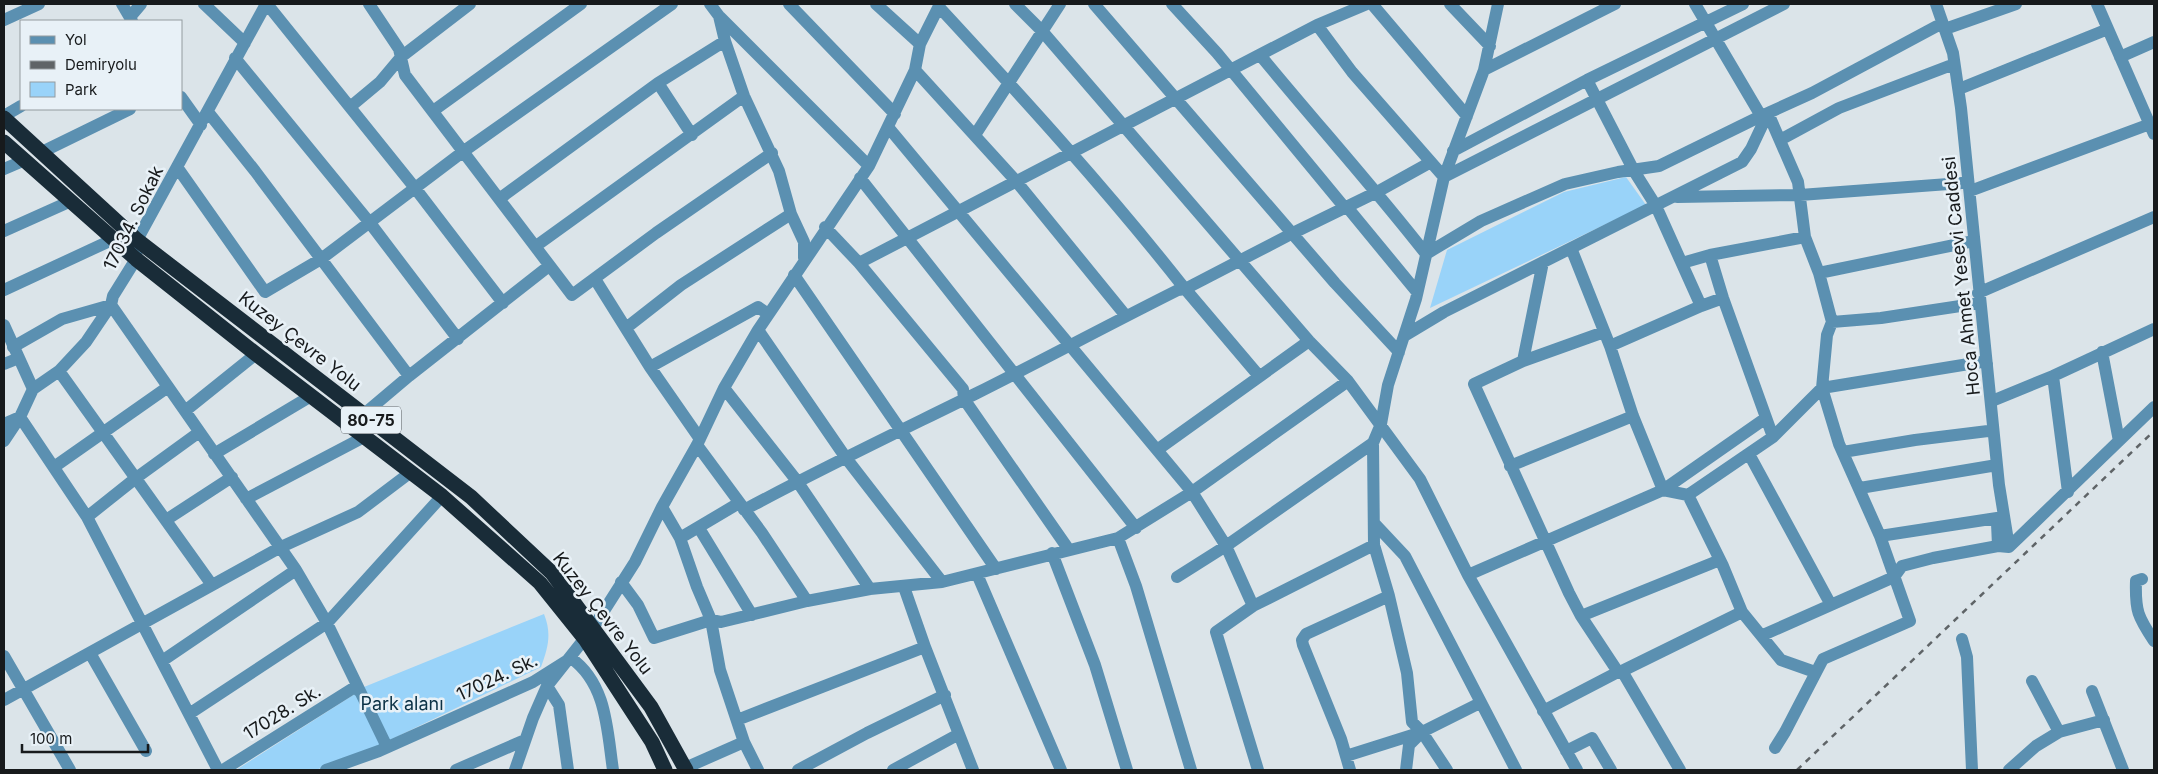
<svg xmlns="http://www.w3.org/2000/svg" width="2158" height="774" viewBox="0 0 2158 774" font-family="Inter,sans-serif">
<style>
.green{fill:#99d3f9}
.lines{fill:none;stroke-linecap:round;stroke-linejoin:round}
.minor{stroke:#5b90b1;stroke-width:12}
.highway{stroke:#192c38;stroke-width:15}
.rail{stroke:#5f6467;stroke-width:2.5;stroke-dasharray:6 6;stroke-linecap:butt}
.labels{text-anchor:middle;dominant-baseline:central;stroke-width:5;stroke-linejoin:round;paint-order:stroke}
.shield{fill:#e8f1f7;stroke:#565a5e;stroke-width:1}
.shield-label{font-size:16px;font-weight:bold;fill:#171a1c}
.street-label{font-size:18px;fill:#171a1c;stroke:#e8f1f7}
.park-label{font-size:18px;fill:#0c3246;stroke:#e8f1f7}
</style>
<rect width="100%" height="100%" fill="#dbe4e9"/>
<path class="green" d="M1626,177L1646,205L1430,308L1447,250L1564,192Z
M544,614C552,634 548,648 541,667L388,741L364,687Z
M358,692L382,744L316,770H236Z"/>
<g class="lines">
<path class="minor" d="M122,4L132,21
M204,4L245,43
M267,4L415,188L503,303
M369,4L399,49L405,75L572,295L656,233L772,153
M710,4L719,16L725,41L744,96L779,171L791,214L804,242V258
M789,4L895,114
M876,4L920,44
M1015,4L1042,31L1309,341L1348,381L1420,479L1468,575L1577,770
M1094,4L1335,283L1399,352
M1172,4L1217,53L1345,208
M1372,4L1467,116
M1450,4L1490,46
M1695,4L1761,116L1768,113L1798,182L1805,237L1819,273L1832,322L1827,335L1822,388L1839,444L1880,536L1910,621L1823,659L1785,732L1775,748
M1936,4L1953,53L1961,108L1999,485L2009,547
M2097,4L2154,134
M939,7C1024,99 1108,191 1185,289L1293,233L1377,192L1431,162
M130,17L141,4
M720,17L869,166
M4,20L39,4
M1317,25L1352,72L1444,177L1784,4
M1945,29L2016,4
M1260,55C1315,122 1373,186 1426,254L1481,221L1565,184L1618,172L1659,166L1761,116
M2120,57L2154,42
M235,58L370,223L458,339
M915,70L1016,181L1126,316
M1484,70L1615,4
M1587,80L1634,171L1656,206L1701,306
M658,83L692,135
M1959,89L2108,29
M181,97L201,125
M350,107L380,82L401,57L470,4
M433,111L581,4
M208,112L255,171L409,376
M4,116L21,106
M888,127L1192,492L1226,546L1253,606
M975,135L1060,4
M1780,140L1839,108L1949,66
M1453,151L1587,80L1743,4
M42,152L130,109
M177,167L265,292L321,259L464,151L672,4
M4,169L25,160
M860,178L1136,528
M1970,191L2150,124
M1677,197L1800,195L1962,183
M499,199L658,83L725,41
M1347,207L1417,292
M825,227L859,263L1317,25L1367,4
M4,231L71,201
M536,246L744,96
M1571,248L1610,346L1633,416L1663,490
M1710,255L1723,298L1773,437
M859,263L963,389L964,399L1069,550
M1682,263L1710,255L1805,237
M1819,273L1969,242
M794,275L996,569
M595,279L650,367L700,439
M1181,284L1259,376
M4,290L114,239
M1978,293L2154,217
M1832,322L1881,318L1980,303
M4,325L33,389
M626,328L681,285L791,214
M758,330L846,458L942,582
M1604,332L1523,361L1474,384L1569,593L1581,616L1618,672L1622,671L1680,770
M1404,336L1444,312L1742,162L1751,149L1768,113L1812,93L1937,26
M1610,346L1701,306L1723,298
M13,347L62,319L111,305L296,570L327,623L387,747
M2102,352L2119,441
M1523,361L1543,262
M4,364L19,358
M650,367L758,307L768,314
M59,371L212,585
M2053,376L2068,492
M724,388L797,481L870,589
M1992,401L2053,376L2154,329
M185,411L256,354
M364,414L409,376L549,266
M4,424L20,417L87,517L218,770
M4,441L20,417L33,389L59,371L86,342L111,305L113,296L136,259L137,240L266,4
M697,445L762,533L807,601
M1157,450L1309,341
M1843,452L1915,440L1988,431
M214,454L311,396
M1749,454L1831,605
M1510,466L1633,416
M54,467L168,387
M1860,488L1991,466
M1663,490L1688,495L1723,566L1742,612L1781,660L1815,672
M1688,495L1773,437L1822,388L1981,362L1987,364
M246,499L366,436
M662,507L680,538L697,587L711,620L720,670L744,742L758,770
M744,510C820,469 898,432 975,394C1043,360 1110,324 1178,290L1185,289
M87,517L136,478L198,433
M166,520L232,477
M1997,523L1998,546
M1375,524L1405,556L1516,770
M699,528L752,615
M1880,536L1997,518
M680,538L739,503
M1118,538L1136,586L1191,770
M1052,553L1095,665L1127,770
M977,574L1061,770
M1468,575L1663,490L1766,418
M1177,577L1226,546L1373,443
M2142,579L2136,581C2135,611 2138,617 2154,641
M621,582L638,605L654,638L711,620L721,622L807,601L870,589L942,582L1118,538L1192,492L1348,381
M904,587L925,647L973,770
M1581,616L1720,560
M1763,635L1894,577L1902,566L1933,558L1998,546L2009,547L2154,407
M1962,639L1967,657L1972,770
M90,653L146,751
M4,656L70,770
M162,661L296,570
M1622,671L1742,612
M2032,681L2059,732
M547,686L559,705L568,770
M2092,691L2123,770
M4,700L281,547L358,512L411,472
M1543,711L1618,672
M189,714L327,623L442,496
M737,720L925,647
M1422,732L1447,770
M1566,751L1592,738L1611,770
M1346,756L1422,732L1480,703
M685,768L744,742
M223,770L355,687L359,691
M326,770L379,751L533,682L571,658C607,684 607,730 613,770
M456,770L525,740
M515,770L533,718L547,686L593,628L635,562L662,507L697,445L724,388L758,330L869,166L915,70L920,44L940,4
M798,770L867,733L945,695
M893,770L959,734
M1258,770L1216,632L1253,606L1374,545
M1350,770L1341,739L1303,645L1302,640L1306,634L1389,596
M1406,770L1409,745L1422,732L1412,722L1407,673L1389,596L1374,545L1373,443L1381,424L1388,385L1416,299L1444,177L1484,70L1498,4
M2009,770L2036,746L2059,732L2104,720"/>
<path class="highway" d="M4,118L137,240L471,497L552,573L651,707L686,770
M4,142L136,259L256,354L442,496L540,583L585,639L652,742L665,770"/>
<path class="rail" d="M1797,770L2154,431"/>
</g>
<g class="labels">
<rect class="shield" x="341" y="406.5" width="60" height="27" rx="4"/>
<g class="shield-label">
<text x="371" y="420">80-75</text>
</g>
<g class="street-label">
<text transform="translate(133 218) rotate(-64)">17034. Sokak</text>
<text transform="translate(1961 276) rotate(-96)">Hoca Ahmet Yesevi Caddesi</text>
<text transform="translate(300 341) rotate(38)">Kuzey Çevre Yolu</text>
<text transform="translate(603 613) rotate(52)">Kuzey Çevre Yolu</text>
<text transform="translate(497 677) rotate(-25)">17024. Sk.</text>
<text transform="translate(282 712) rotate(-32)">17028. Sk.</text>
</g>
<g class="park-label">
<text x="402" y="703">Park alanı</text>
</g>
</g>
<rect width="2158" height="774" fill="none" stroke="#171a1c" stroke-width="10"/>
<rect x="20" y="20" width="162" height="90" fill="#e8f1f7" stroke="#949b9f"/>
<rect x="30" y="36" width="25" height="8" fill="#5b90b1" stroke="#949b9f"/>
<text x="65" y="45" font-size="15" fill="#171a1c">Yol</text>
<rect x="30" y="61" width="25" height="8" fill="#5f6467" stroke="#949b9f"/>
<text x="65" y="70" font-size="15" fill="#171a1c">Demiryolu</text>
<rect x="30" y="82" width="25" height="15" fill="#99d3f9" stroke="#949b9f"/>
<text x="65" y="95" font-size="15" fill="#171a1c">Park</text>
<path d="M22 744v8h126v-8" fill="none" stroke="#171a1c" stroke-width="2.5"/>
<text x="30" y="744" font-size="15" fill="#171a1c" stroke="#e8f1f7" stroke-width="4" paint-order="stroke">100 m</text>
</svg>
